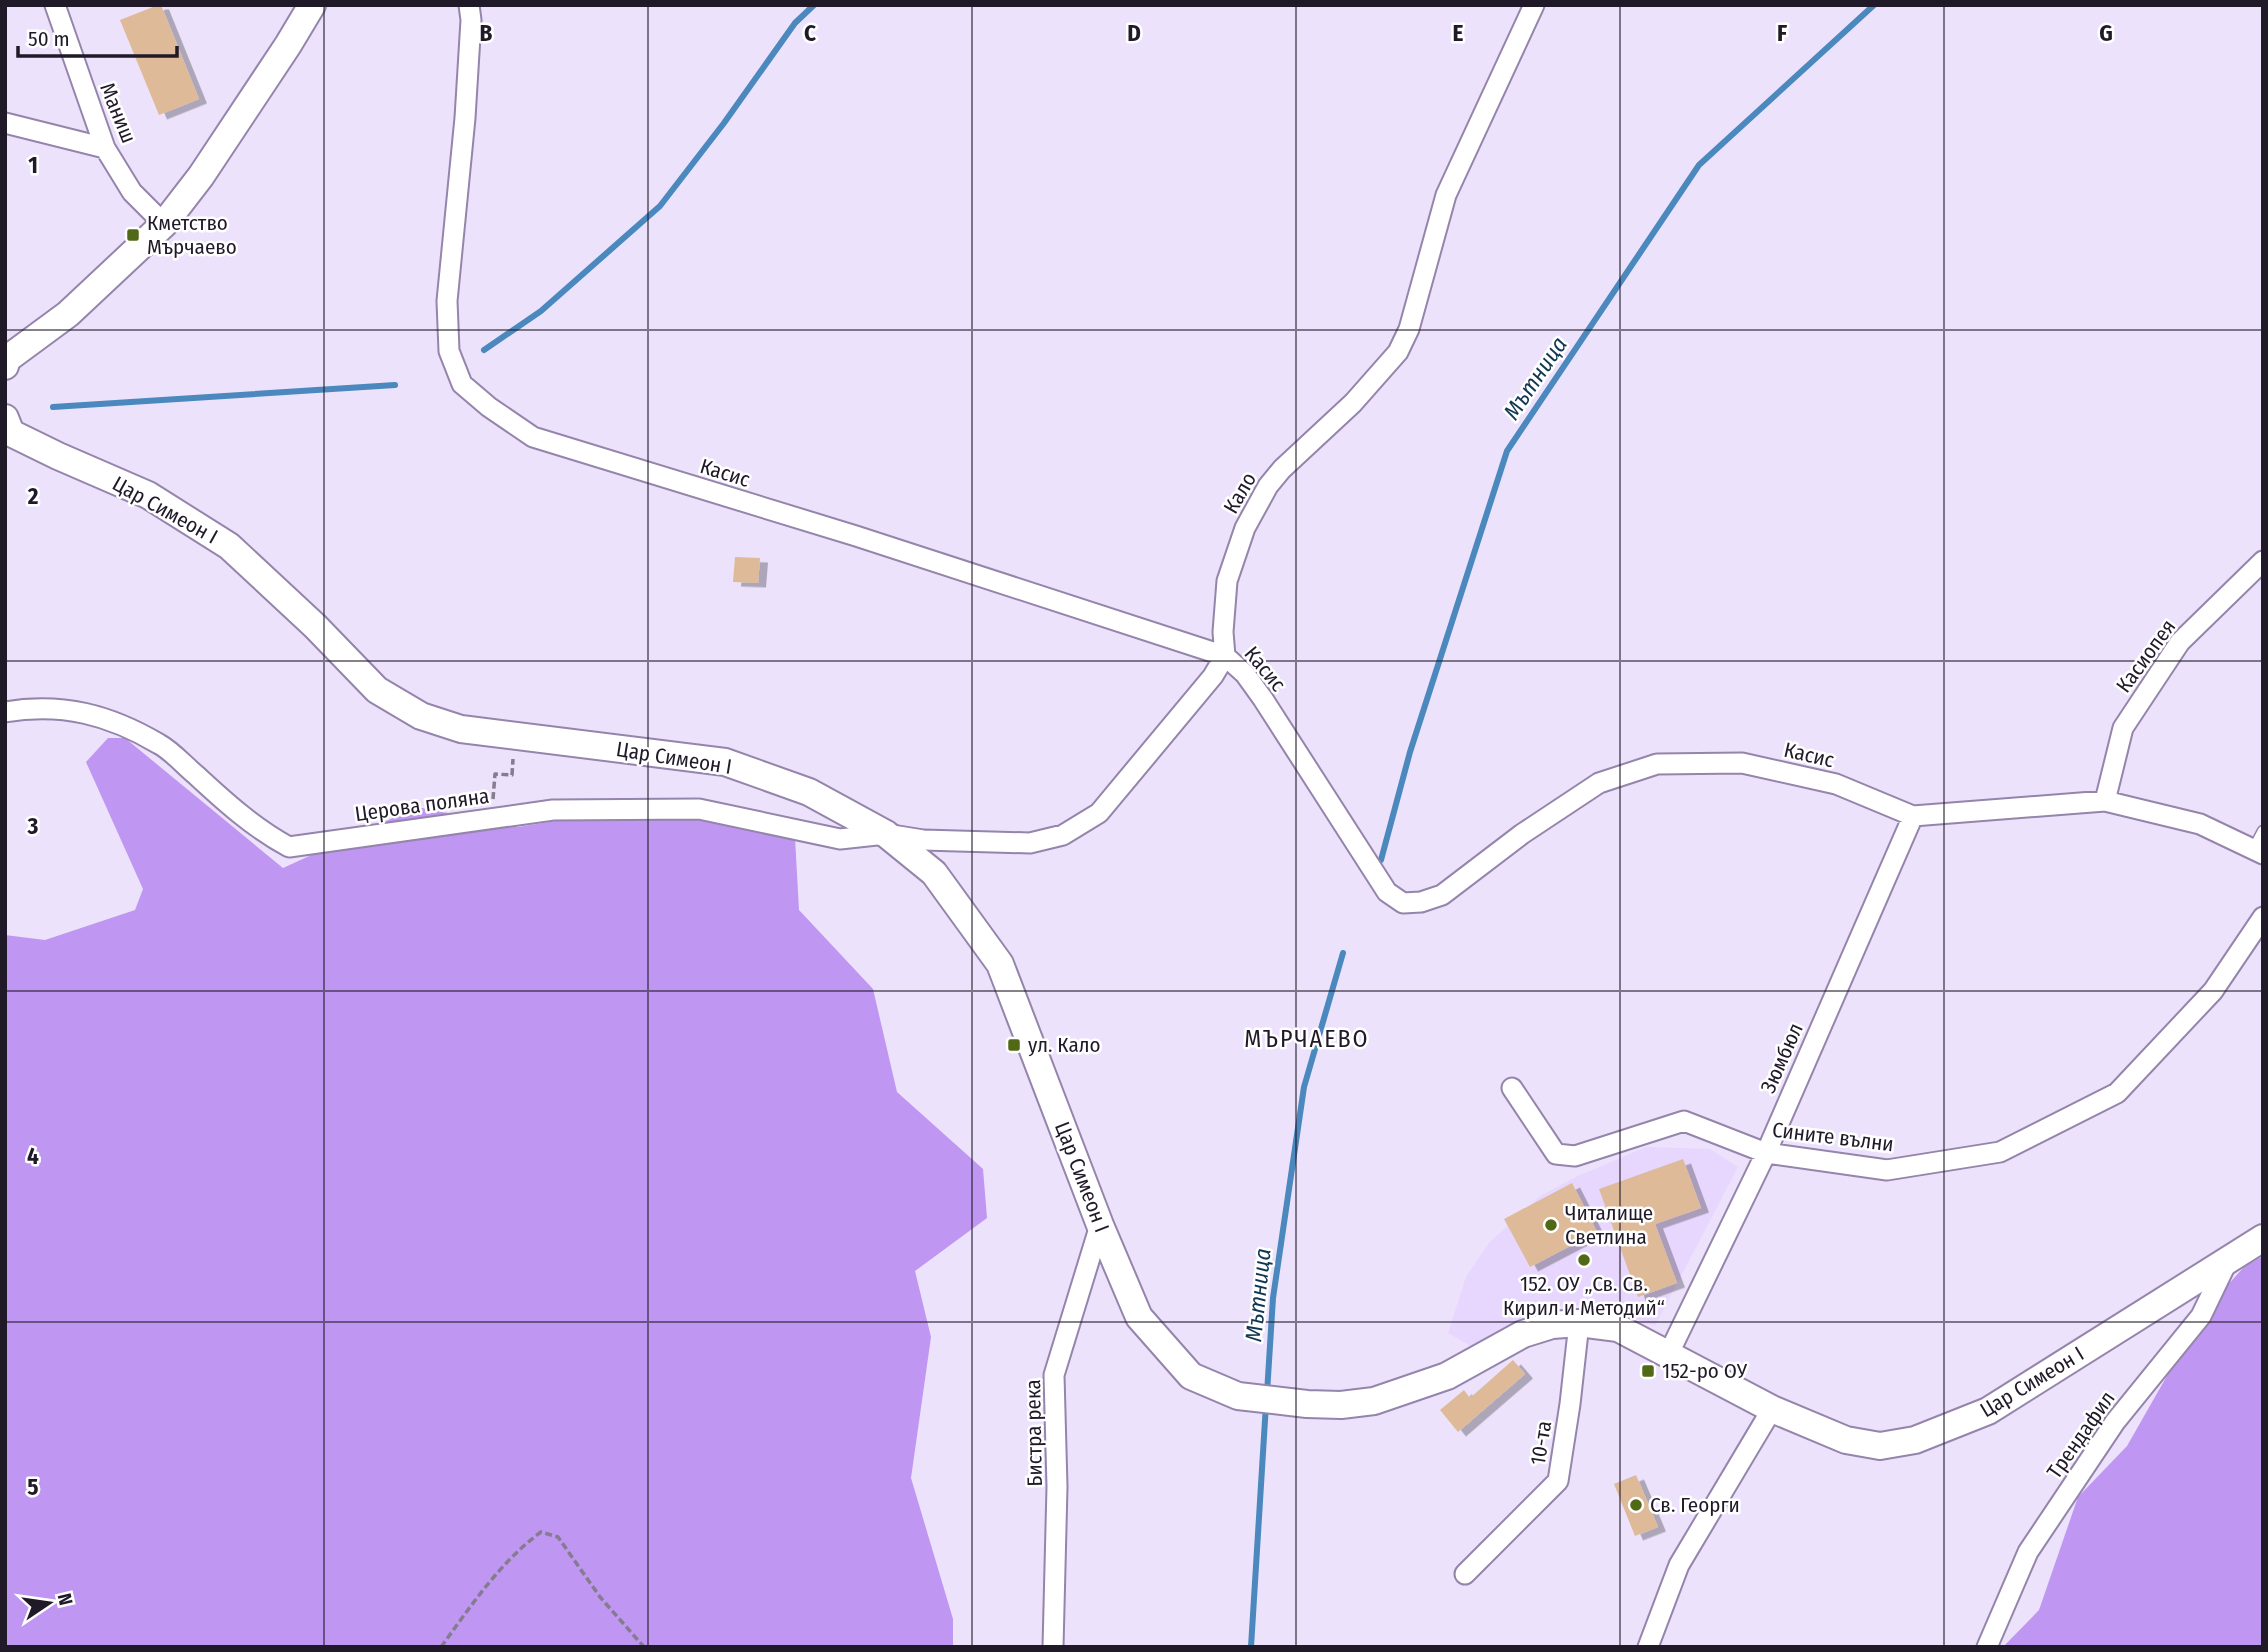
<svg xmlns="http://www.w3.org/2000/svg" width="2268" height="1652" viewBox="0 0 2268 1652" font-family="'Fira Sans Condensed',sans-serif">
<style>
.built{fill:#e7d6fe}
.forest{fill:#bf96f1}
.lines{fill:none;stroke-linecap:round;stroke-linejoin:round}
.stream{stroke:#4a88be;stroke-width:6}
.building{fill:#deba99;filter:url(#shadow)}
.lane-casing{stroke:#9584ab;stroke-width:13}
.street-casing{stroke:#9584ab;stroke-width:23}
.secondary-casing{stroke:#9584ab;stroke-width:30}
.path{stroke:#857c90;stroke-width:3.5;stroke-dasharray:7 3.5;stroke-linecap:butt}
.lane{stroke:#fff;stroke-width:10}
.street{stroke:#fff;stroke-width:19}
.secondary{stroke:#fff;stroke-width:26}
.grid{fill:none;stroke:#201928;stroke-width:2;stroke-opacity:0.55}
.poi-dot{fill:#516816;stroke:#fff;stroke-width:2.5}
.labels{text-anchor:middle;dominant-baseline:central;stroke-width:5;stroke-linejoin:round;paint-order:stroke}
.street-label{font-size:21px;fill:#201928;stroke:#fff}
.poi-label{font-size:21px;fill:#201928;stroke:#fff;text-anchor:start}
.water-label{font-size:23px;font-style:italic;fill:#103752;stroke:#fff}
.quarter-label{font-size:24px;letter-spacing:2px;fill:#201928;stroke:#fff}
.grid-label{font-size:23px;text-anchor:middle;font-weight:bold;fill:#201928;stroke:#fff;stroke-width:5;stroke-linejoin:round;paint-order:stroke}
</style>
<defs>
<filter id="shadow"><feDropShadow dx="8" dy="4.5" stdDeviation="0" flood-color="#0004"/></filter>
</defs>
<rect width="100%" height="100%" fill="#ece2fb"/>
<path class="built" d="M1646,1147L1710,1149L1738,1167L1655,1326L1596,1305H1564L1510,1324L1471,1346L1448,1333L1466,1277L1489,1243L1540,1196L1578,1176Z"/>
<path class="forest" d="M108,738H125L283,868L417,807L518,827L619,811L794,820L799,910L873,989L897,1092L983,1169L987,1218L915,1271L931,1337L911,1478L953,1619V1647H5V935L45,940L135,910L143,889L86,762Z
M2263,1256V1647H2003L2039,1610L2078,1497L2127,1446L2204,1311L2244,1267Z"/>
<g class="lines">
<path class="stream" d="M484,350L541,311L660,206L724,123L795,23L814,5
M53,407L395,385
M1381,860L1410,752L1507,451L1699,165L1874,5
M1267,1393L1273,1298L1304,1087L1343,953
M1251,1647L1266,1404"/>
</g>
<path class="building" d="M158,5H161L199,99L159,115L120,20Z
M735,557L760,558L758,583L733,582Z
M1683,1159L1701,1208L1655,1224L1677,1283L1638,1297L1599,1189Z
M1572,1183L1597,1232L1530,1267L1504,1219Z
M1513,1360L1525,1374L1458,1432L1440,1410L1464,1390L1470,1398Z
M1636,1475L1658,1527L1635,1536L1614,1484Z"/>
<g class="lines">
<g class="lane-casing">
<path id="lane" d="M2254,848L2263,831"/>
</g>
<g class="street-casing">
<path id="street" d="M55,5L105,148L132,192L164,224
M469,5L471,20L465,118L447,301L449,351L462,384L489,407L533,437L856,536L1225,656L1245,674L1263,699L1387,892L1403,903L1421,902L1442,895L1522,834L1599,783L1657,764L1742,763L1836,784L1913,816L2105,801L2200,824L2263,854
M5,123L105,148
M5,712C62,702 110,715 159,744C172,751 184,765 196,775C225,802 254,828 289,847L553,810L699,809L840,839L886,834L923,840L1030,843L1063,835L1099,813L1213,676L1225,656L1223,632L1227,581L1245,528L1268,486L1282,469L1353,403L1398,352L1409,329L1446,195L1534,5
M2105,801L2123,728L2180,642L2263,561
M1512,1088L1556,1154L1575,1156L1684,1121L1766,1153L1887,1170L2000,1152L2117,1093L2213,991L2263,917
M1669,1353L1766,1153L1913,816
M1465,1574L1558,1481L1570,1404L1579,1323
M1053,1647L1057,1487L1054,1375L1100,1225
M1648,1647L1679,1565L1772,1409
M1987,1647L2028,1552L2115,1422L2201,1316L2228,1260"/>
</g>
<g class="secondary-casing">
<path id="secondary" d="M5,366L7,359L68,314L164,224L201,176L288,45L312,5
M5,418L11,433L58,456L148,495L229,546L315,626L377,690L421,716L461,729L725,762L809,792L886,834L934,873L1000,964L1100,1225L1139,1317L1191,1376L1238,1396L1307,1404L1341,1405L1374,1401L1447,1376L1523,1334L1552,1325L1579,1323L1618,1328L1772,1409L1846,1440L1880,1446L1915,1440L1988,1411L2263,1238"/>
</g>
<path class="path" d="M493,799L495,774L512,775L513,759
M441,1647C471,1606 500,1562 541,1532L558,1537L600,1597L644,1647"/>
<use href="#lane" class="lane"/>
<use href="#street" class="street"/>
<use href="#secondary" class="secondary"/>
</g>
<path class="grid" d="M324,5V1647M648,5V1647M972,5V1647M1296,5V1647M1620,5V1647M1944,5V1647M5,330H2263M5,661H2263M5,991H2263M5,1322H2263"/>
<g class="poi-dot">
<rect x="126" y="228" width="14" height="14" rx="3.5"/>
<rect x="1007" y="1038" width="14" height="14" rx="3.5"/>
<circle cx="1551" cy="1225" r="7"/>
<circle cx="1584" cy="1260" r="7"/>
<rect x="1641" y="1364" width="14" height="14" rx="3.5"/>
<circle cx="1636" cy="1505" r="7"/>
</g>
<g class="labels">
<g class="street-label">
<text transform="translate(118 113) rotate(68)">Маниш</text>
<text transform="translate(725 473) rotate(17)">Касис</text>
<text transform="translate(1240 493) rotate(-60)">Кало</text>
<text transform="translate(165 510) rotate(29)">Цар Симеон I</text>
<text transform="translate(2146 656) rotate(-54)">Касиопея</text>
<text transform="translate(1265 669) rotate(50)">Касис</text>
<text transform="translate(1809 755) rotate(13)">Касис</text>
<text transform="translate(674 758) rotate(9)">Цар Симеон I</text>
<text transform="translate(422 805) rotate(-8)">Церова поляна</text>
<text transform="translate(1782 1058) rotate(-66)">Зюмбюл</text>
<text transform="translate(1833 1137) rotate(7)">Сините вълни</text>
<text transform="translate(1082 1177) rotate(69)">Цар Симеон I</text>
<text transform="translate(2032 1382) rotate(-31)">Цар Симеон I</text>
<text transform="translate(1034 1433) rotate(-91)">Бистра река</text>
<text transform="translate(2081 1435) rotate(-55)">Трендафил</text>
<text transform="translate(1541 1443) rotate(-81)">10-та</text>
</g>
<g class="poi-label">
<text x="147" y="223">Кметство<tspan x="147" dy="24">Мърчаево</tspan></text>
<text x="1028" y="1045">ул. Кало</text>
<text x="1565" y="1213">Читалище<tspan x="1565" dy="24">Светлина</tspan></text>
<text x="1584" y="1284" text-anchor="middle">152. ОУ „Св. Св.<tspan x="1584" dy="24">Кирил и Методий“</tspan></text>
<text x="1662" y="1371">152-ро ОУ</text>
<text x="1650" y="1505">Св. Георги</text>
</g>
<g class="water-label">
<text transform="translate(1535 378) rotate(-56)">Мътница</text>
<text transform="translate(1258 1295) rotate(-84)">Мътница</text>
</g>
<g class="quarter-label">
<text x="1307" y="1039">МЪРЧАЕВО</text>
</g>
</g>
<g class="grid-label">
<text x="486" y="41">B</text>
<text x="810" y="41">C</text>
<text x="1134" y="41">D</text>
<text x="1458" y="41">E</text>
<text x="1782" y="41">F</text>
<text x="2106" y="41">G</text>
<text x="33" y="173">1</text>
<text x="33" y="504">2</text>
<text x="33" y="834">3</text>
<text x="33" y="1164">4</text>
<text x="33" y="1495">5</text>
</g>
<rect width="2268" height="1652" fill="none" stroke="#201928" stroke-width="14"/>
<g transform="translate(49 1603) rotate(77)" stroke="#ffffff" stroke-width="5" paint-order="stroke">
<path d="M0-5L12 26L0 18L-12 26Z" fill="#201928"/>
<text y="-10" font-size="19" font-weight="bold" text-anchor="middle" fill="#201928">N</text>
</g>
<path d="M18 46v10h159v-10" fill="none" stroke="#201928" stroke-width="3.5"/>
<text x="28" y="46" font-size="21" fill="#201928" stroke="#ffffff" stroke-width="5" paint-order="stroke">50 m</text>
</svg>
